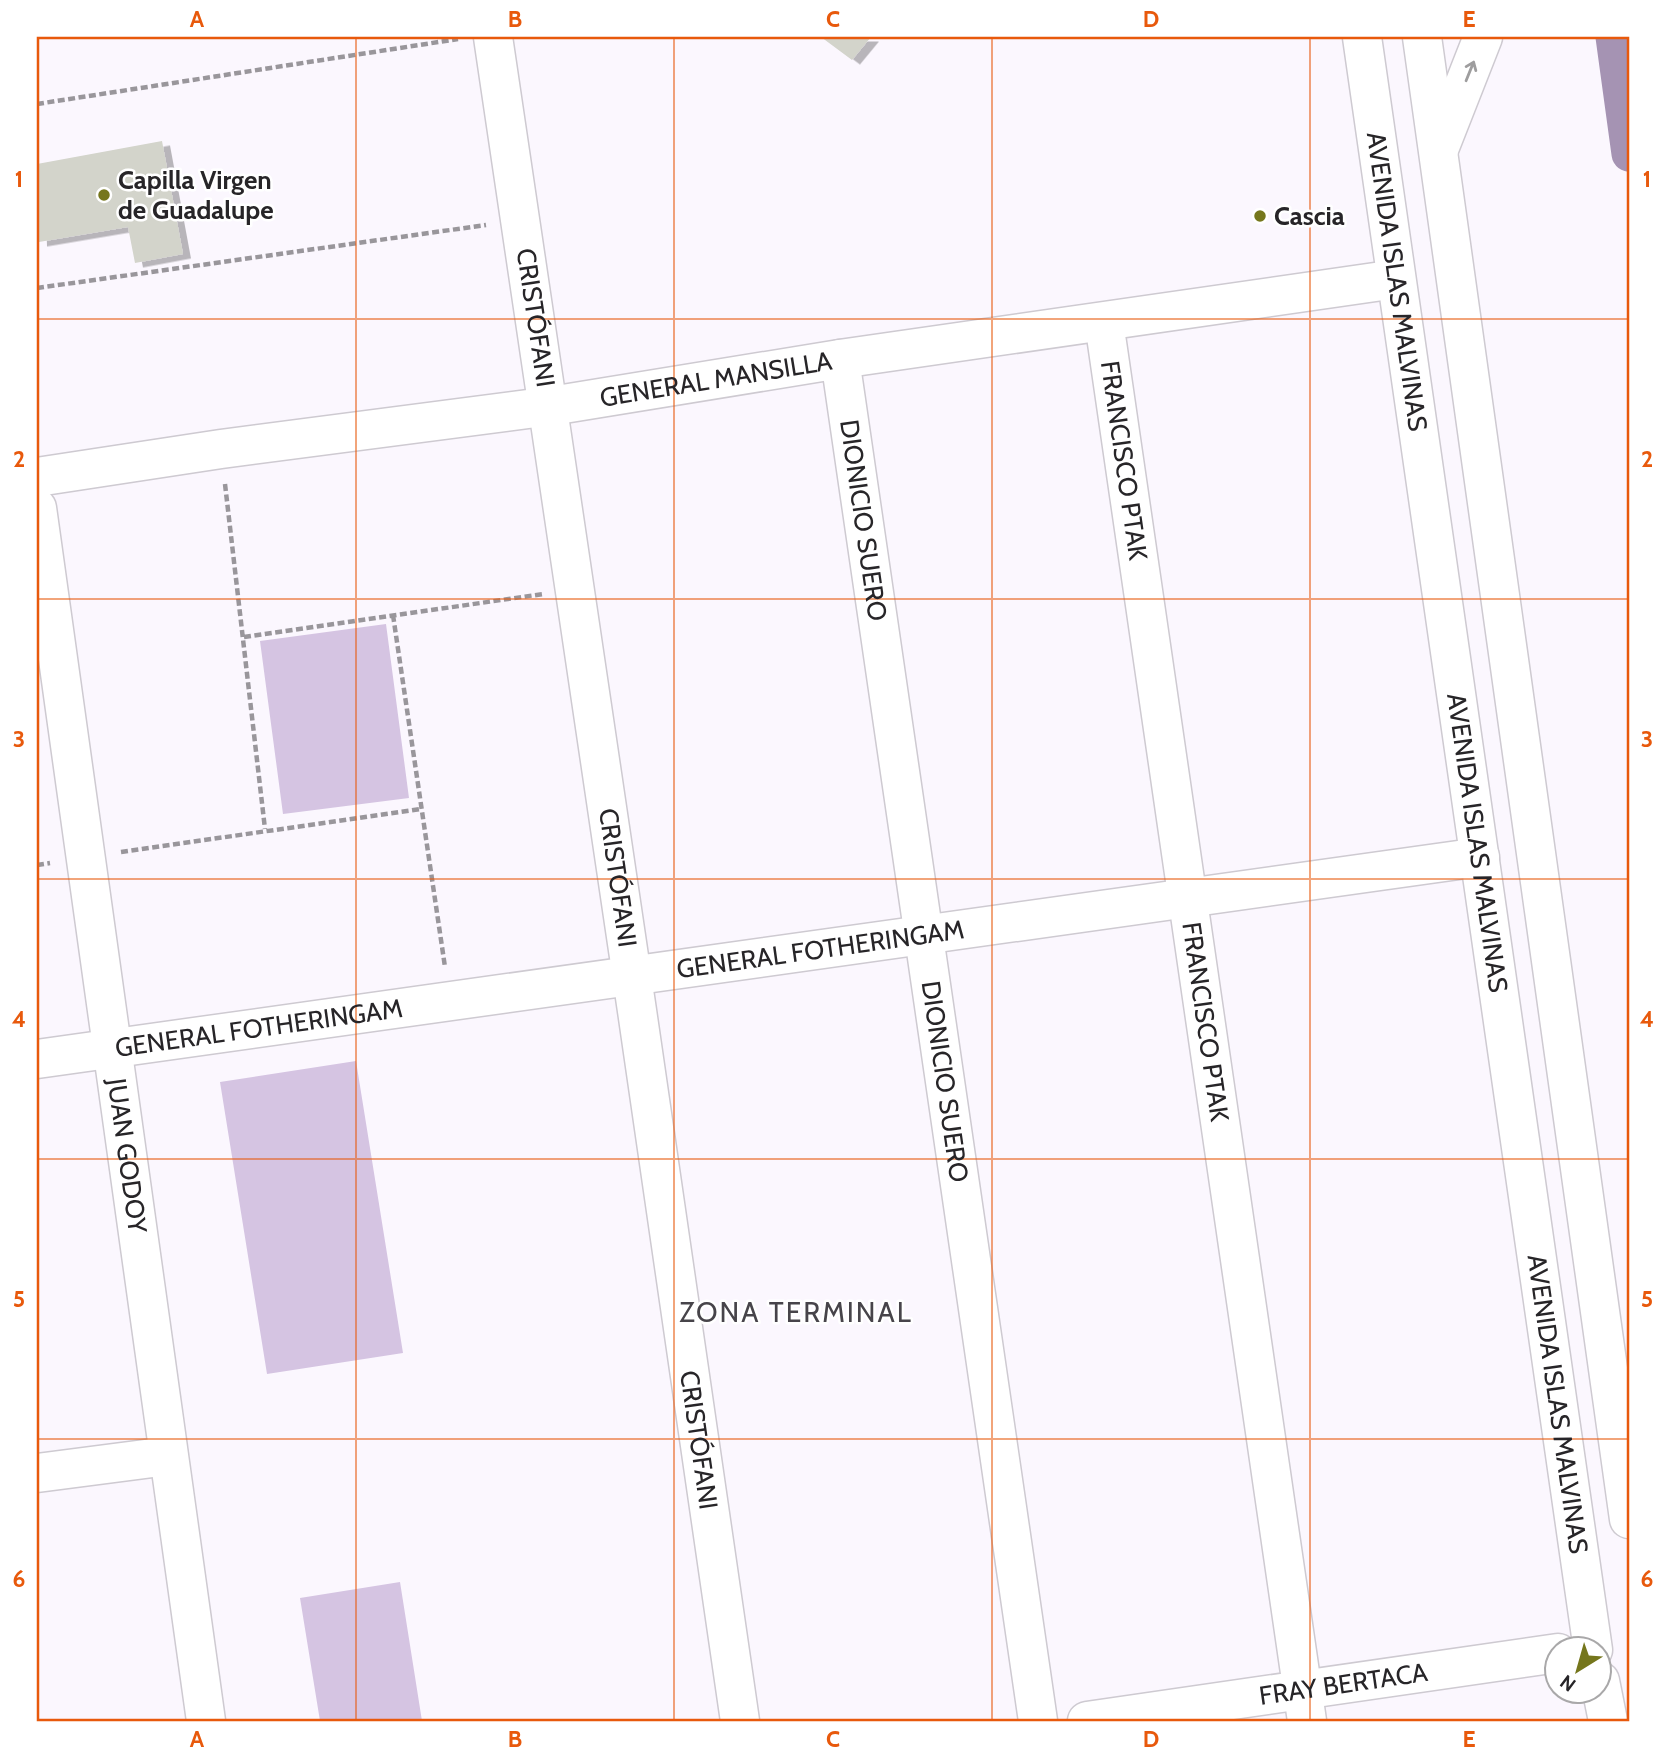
<svg xmlns="http://www.w3.org/2000/svg" width="1666" height="1758" viewBox="0 0 1666 1758" font-family="Cabin,sans-serif">
<style>
.green{fill:#d5c4e2}
.lines{fill:none;stroke-linecap:round;stroke-linejoin:round}
.canal{stroke:#a593b3;stroke-width:35}
.building{fill:#d3d4cb;filter:url(#shadow)}
.street-casing{stroke:#cecad1;stroke-width:41}
.secondary-casing{stroke:#cecad1;stroke-width:41}
.path{stroke:#99969b;stroke-width:4.5;stroke-dasharray:7 3.5;stroke-linecap:butt}
.street{stroke:#fff;stroke-width:38}
.secondary{stroke:#fff;stroke-width:38}
.oneway{stroke:#9e9d9e}
.grid{fill:none;stroke:#e8590c;stroke-width:2;stroke-opacity:0.55}
.poi-dot{fill:#75761c;stroke:#fff;stroke-width:2.5}
.labels{text-anchor:middle;dominant-baseline:central;stroke-width:5;stroke-linejoin:round;paint-order:stroke}
.poi-label{font-size:26px;font-weight:bold;fill:#272528;stroke:#fff;text-anchor:start}
.street-label{font-size:26px;fill:#272528;stroke:#fff}
.neighbourhood-label{font-size:28px;letter-spacing:2px;fill:#47444a;stroke:#fff}
.neatline{fill:none;stroke:#e8590c;stroke-width:2.5}
.grid-label{font-size:23px;text-anchor:middle;font-weight:bold;fill:#e8590c}
</style>
<defs>
<filter id="shadow"><feDropShadow dx="8" dy="4.5" stdDeviation="0" flood-color="#0004"/></filter>
</defs>
<rect width="100%" height="100%" fill="#fbf7fe"/>
<path class="green" d="M386,624L409,798L283,814L260,641Z
M356,1061L403,1353L267,1374L220,1082Z
M400,1582L422,1721H320L300,1598Z"/>
<g class="lines">
<path class="canal" d="M1613,37L1629,154"/>
</g>
<path class="building" d="M821,37H871L852,60Z
M162,141L183,254L135,263L128,227L39,242L37,164Z"/>
<g class="lines">
<g class="street-casing">
<g id="street">
<path id="s1" d="M493,37C580,597 657,1160 740,1721"/>
<path id="s2" d="M1104,322L1307,1721"/>
<path id="s3" d="M840,359L1038,1721"/>
<path id="s4" d="M37,477L221,449L551,406L840,359L1396,279"/>
<path id="s5" d="M37,508L206,1721"/>
<path id="s6" d="M37,1059L1480,857"/>
<path d="M37,1473L168,1456"/>
</g>
</g>
<g class="secondary-casing">
<g id="secondary">
<path id="s7" d="M1362,37L1593,1650"/>
<path d="M1422,37L1629,1519"/>
<path d="M1439,149L1483,37"/>
<path d="M1600,1681L1608,1721"/>
<path id="s8" d="M1087,1721L1558,1653"/>
</g>
</g>
<path class="path" d="M37,104L458,39
M37,288L486,225
M225,484L265,829
M393,615L445,967
M244,637L543,594
M121,852L421,809
M37,865L50,863"/>
<use href="#street" class="street"/>
<use href="#secondary" class="secondary"/>
</g>
<defs><path id="oneway-shaft" d="M-6 0H5M1.5-3L5.5 0L1.5 3" fill="none" stroke-width="1.6" stroke-linecap="round" stroke-linejoin="round" transform="scale(1.75)"/></defs>
<use class="oneway" href="#oneway-shaft" transform="translate(1470 71) rotate(-68)"/>
<path class="grid" d="M356,37V1721M674,37V1721M992,37V1721M1310,37V1721M37,319H1629M37,599H1629M37,879H1629M37,1159H1629M37,1439H1629"/>
<g class="poi-dot">
<circle cx="104" cy="195" r="7"/>
<circle cx="1260" cy="216" r="7"/>
</g>
<g class="labels">
<g class="poi-label">
<text x="118" y="180">Capilla Virgen<tspan x="118" dy="30">de Guadalupe</tspan></text>
<text x="1274" y="216">Cascia</text>
</g>
<g class="street-label">
<text stroke="none"><textPath href="#s7" startOffset="247">AVENIDA ISLAS MALVINAS</textPath></text>
<text stroke="none"><textPath href="#s1" startOffset="284">CRISTÓFANI</textPath></text>
<text stroke="none"><textPath href="#s4" startOffset="686">GENERAL MANSILLA</textPath></text>
<text stroke="none"><textPath href="#s2" startOffset="140">FRANCISCO PTAK</textPath></text>
<text stroke="none"><textPath href="#s3" startOffset="163">DIONICIO SUERO</textPath></text>
<text stroke="none"><textPath href="#s7" startOffset="814">AVENIDA ISLAS MALVINAS</textPath></text>
<text stroke="none"><textPath href="#s1" startOffset="850">CRISTÓFANI</textPath></text>
<text stroke="none"><textPath href="#s6" startOffset="791">GENERAL FOTHERINGAM</textPath></text>
<text stroke="none"><textPath href="#s2" startOffset="707">FRANCISCO PTAK</textPath></text>
<text stroke="none"><textPath href="#s6" startOffset="224">GENERAL FOTHERINGAM</textPath></text>
<text stroke="none"><textPath href="#s3" startOffset="730">DIONICIO SUERO</textPath></text>
<text stroke="none"><textPath href="#s5" startOffset="654">JUAN GODOY</textPath></text>
<text stroke="none"><textPath href="#s7" startOffset="1381">AVENIDA ISLAS MALVINAS</textPath></text>
<text stroke="none"><textPath href="#s1" startOffset="1418">CRISTÓFANI</textPath></text>
<text stroke="none"><textPath href="#s8" startOffset="259">FRAY BERTACA</textPath></text>
</g>
<g class="neighbourhood-label">
<text x="796" y="1312">ZONA TERMINAL</text>
</g>
</g>
<rect width="1666" height="1758" fill="none" stroke="#ffffff" stroke-width="77"/>
<g transform="translate(1578 1670) rotate(217)"><circle r="33" fill="#ffffff" stroke="#a9a8a9" stroke-width="2"/>
<path d="M0-5L12 26L0 18L-12 26Z" fill="#75761c"/>
<text y="-10" font-size="19" font-weight="bold" text-anchor="middle" fill="#272528">N</text>
</g>
<rect x="38" y="38" width="1590" height="1682" class="neatline"/>
<g class="grid-label">
<text x="197" y="27">A</text>
<text x="515" y="27">B</text>
<text x="833" y="27">C</text>
<text x="1151" y="27">D</text>
<text x="1469" y="27">E</text>
<text x="19" y="187">1</text>
<text x="1647" y="187">1</text>
<text x="19" y="467">2</text>
<text x="1647" y="467">2</text>
<text x="19" y="747">3</text>
<text x="1647" y="747">3</text>
<text x="19" y="1027">4</text>
<text x="1647" y="1027">4</text>
<text x="19" y="1307">5</text>
<text x="1647" y="1307">5</text>
<text x="19" y="1587">6</text>
<text x="1647" y="1587">6</text>
<text x="197" y="1747">A</text>
<text x="515" y="1747">B</text>
<text x="833" y="1747">C</text>
<text x="1151" y="1747">D</text>
<text x="1469" y="1747">E</text>
</g>
</svg>
